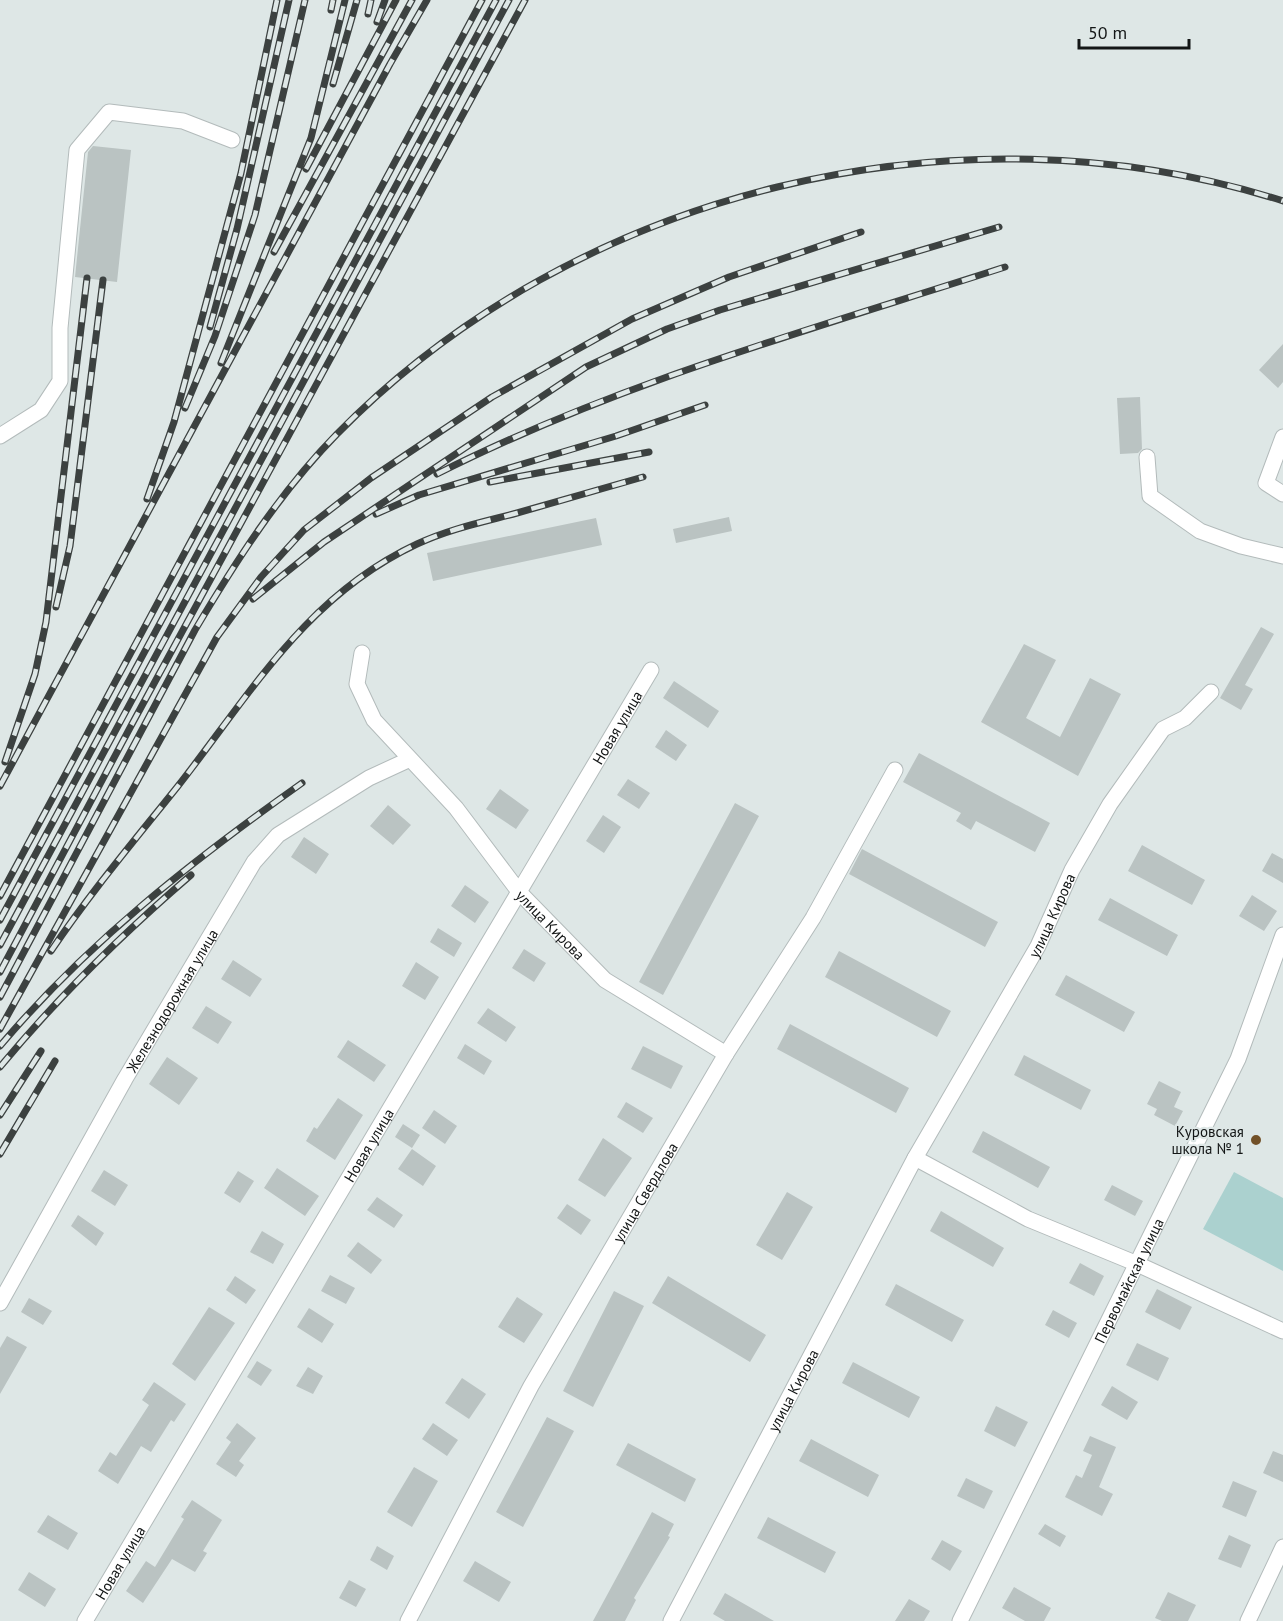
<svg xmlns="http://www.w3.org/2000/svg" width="1283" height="1621" viewBox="0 0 1283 1621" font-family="'PT Sans',sans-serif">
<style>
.green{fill:#abd1cf}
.building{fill:#bac3c2}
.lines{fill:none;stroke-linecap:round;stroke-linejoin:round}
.minor-casing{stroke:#b3bbbb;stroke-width:17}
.minor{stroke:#fff;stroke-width:15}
.rail-casing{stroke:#3c4140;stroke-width:7}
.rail{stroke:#dee7e6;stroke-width:4.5;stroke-dasharray:14;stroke-linecap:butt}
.poi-dot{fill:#725128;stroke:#dee7e6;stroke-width:2}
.labels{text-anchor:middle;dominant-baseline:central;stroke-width:4.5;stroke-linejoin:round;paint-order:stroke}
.street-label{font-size:15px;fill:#131616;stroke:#dee7e6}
.poi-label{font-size:15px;fill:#131616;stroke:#dee7e6;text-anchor:end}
</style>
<rect width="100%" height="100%" fill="#dee7e6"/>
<path class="green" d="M1234,1172L1283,1198V1271L1203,1229Z"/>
<path class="building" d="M93,146L131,150L117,282L75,277L88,152Z
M1283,344V382L1278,388L1259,370Z
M1140,397L1142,449L1138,453L1120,454L1117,398Z
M729,517L732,531L676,543L673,529Z
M596,518L602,545L433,581L427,553Z
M1261,627L1274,634L1245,685L1253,689L1241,710L1220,698Z
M1024,644L1056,660L1026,718L1060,737L1090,678L1121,694L1078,776L981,722Z
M674,681L719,711L708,728L663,698Z
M666,730L687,745L676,761L655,747Z
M919,753L1050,823L1035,852L976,821L971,830L956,821L961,813L903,782Z
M628,779L650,793L639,809L617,795Z
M500,789L529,810L516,829L486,809Z
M735,803L759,816L663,995L639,982Z
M388,805L411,825L393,845L370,826Z
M603,815L621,827L604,853L586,841Z
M304,837L329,854L316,874L291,857Z
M1142,845L1205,880L1192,905L1128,871Z
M862,849L998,922L985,947L849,874Z
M1272,853L1283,859V883L1262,871Z
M465,885L489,902L475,923L451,906Z
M1252,895L1277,911L1264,931L1239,916Z
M1110,898L1178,935L1167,956L1098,920Z
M438,928L462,943L454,957L430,942Z
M524,949L546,963L534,982L512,968Z
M839,951L951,1011L937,1037L825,977Z
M233,960L262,979L250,997L221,979Z
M416,962L439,977L425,1000L402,986Z
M1066,975L1135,1012L1124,1032L1055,995Z
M206,1006L232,1022L218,1044L192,1028Z
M488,1008L516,1027L506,1042L477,1023Z
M790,1024L909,1088L896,1113L777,1049Z
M348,1040L386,1065L374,1082L337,1057Z
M465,1044L492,1061L484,1075L457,1058Z
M643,1046L683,1066L671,1089L631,1069Z
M1024,1055L1091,1090L1081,1110L1014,1075Z
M167,1057L198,1078L179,1105L149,1084Z
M1159,1081L1181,1092L1174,1107L1183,1111L1175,1126L1154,1115L1157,1109L1147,1104Z
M338,1098L363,1115L335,1160L306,1141L314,1127L317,1129Z
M626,1102L653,1118L643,1133L617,1117Z
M434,1110L457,1126L445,1144L422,1128Z
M403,1124L420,1135L412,1148L395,1137Z
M983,1131L1050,1167L1038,1188L972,1152Z
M603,1138L632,1158L605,1197L578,1180Z
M412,1149L436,1166L423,1186L398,1169Z
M277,1168L319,1196L305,1216L264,1188Z
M104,1170L128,1185L115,1206L91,1191Z
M238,1171L254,1181L240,1203L224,1193Z
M1112,1185L1143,1201L1135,1216L1104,1200Z
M787,1192L813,1207L782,1260L756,1245Z
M377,1197L403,1215L394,1228L367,1210Z
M567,1204L591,1220L581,1235L557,1218Z
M941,1211L1004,1248L993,1267L930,1231Z
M78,1215L104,1233L96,1246L71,1226Z
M262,1231L284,1244L273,1264L250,1252Z
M358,1242L382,1260L371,1274L347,1256Z
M1080,1263L1104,1276L1094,1296L1069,1283Z
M330,1275L355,1288L346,1304L321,1291Z
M235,1276L256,1290L246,1304L226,1290Z
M668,1276L766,1335L750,1362L652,1303Z
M896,1284L964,1320L952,1342L885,1305Z
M1157,1289L1192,1307L1180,1330L1145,1312Z
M614,1291L644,1306L593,1407L563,1391Z
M517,1297L543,1314L524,1343L498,1327Z
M29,1298L52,1311L43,1325L21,1312Z
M209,1307L235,1323L195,1381L172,1364Z
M309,1308L334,1324L322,1343L297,1327Z
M1053,1310L1077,1323L1069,1338L1045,1325Z
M7,1336L27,1347L0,1394V1348Z
M1137,1343L1169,1358L1158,1381L1126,1365Z
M257,1361L272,1370L261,1386L247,1377Z
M853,1362L920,1397L909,1418L842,1383Z
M308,1367L323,1376L313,1394L296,1386Z
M462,1378L486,1394L469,1419L445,1403Z
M154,1382L186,1404L174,1422L171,1420L151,1452L141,1446L118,1484L98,1471L110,1452L116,1456L149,1405L142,1400Z
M1112,1386L1138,1402L1127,1420L1101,1405Z
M996,1406L1028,1422L1015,1447L984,1431Z
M547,1417L574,1431L523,1527L496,1512Z
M237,1423L256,1438L239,1461L244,1465L236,1477L216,1464L231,1442L226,1438Z
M433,1423L458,1440L447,1456L422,1439Z
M1090,1436L1116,1447L1099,1487L1113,1494L1102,1516L1065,1497L1076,1475L1082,1478L1092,1455L1083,1451Z
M811,1439L879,1475L868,1497L799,1461Z
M628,1443L696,1479L685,1502L616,1465Z
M1273,1451L1283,1455V1482L1263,1473Z
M414,1467L438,1481L412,1527L387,1512Z
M966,1478L993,1491L984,1509L957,1496Z
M1233,1481L1257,1491L1246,1517L1222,1507Z
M192,1500L222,1520L203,1551L207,1553L195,1572L172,1559L143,1603L126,1591L146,1561L155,1567L184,1519L181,1517Z
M652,1512L674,1524L668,1536L670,1537L634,1598L636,1600L625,1621H593Z
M48,1515L78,1533L68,1550L37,1532Z
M768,1517L836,1552L825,1573L757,1538Z
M1045,1524L1066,1536L1060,1547L1038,1534Z
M1229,1535L1251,1545L1241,1568L1218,1559Z
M942,1540L962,1551L950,1571L931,1559Z
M377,1546L394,1556L387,1570L370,1560Z
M475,1561L511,1582L499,1602L463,1581Z
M29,1572L56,1589L45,1607L18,1590Z
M349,1580L366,1589L356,1607L339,1598Z
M1014,1587L1051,1608L1044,1621H1025L1002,1608Z
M1168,1592L1196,1605L1188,1621H1162L1155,1618Z
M725,1593L774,1621H725L713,1614Z
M909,1599L930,1611L924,1621H895Z"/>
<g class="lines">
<g class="minor-casing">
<g id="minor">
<path d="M0,436L41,410L60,381V328L77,150L109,112L183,121L232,140"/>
<path d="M1283,437L1266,483L1283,494"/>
<path d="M1147,457L1150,496L1200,531L1241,546L1283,556"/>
<path id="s1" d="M362,653L357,684L374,720L456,808L520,893L605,980L726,1054"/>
<path d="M915,1158L1028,1219L1135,1263L1283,1331"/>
<path id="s2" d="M0,1303L125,1079L254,862L278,835L369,778L408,760"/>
<path id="s3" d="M85,1621L651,670"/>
<path id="s4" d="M408,1621L531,1386L726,1054L813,918L895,770"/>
<path id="s5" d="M671,1621L915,1158L1038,946L1072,870L1110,804L1163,729L1185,718L1211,692"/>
<path id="s6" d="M960,1621L1238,1059L1283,935"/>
<path d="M1248,1621L1283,1547"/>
</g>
</g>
<use href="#minor" class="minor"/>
<g class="rail-casing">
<path id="rail" d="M331,10L333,0
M368,14L371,0
M377,22L385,0
M333,84L357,0
M306,169L396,0
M274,252L412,0
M210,327L237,229L289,0
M221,363L311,138L345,0
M185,408L215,336L255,215L305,0
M437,474C617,383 813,329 1005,267
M490,482L649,452
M147,499L174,422L241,173L277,0
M376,514L419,495L616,436L705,405
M253,599L324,542L586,367L667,329L720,310L999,227
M56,607L70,546L103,280
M5,762L35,674L46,622L87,278
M0,786L390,64L427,0
M0,896L482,0
M0,920L496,0
M0,945L509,0
M51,951C90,893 134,841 178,786C251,693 306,596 417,544C449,529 483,522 517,513C559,501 601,489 643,477
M0,972L132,724L525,0
M0,997L195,630C236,561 280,492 337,434C576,190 957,97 1283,201
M0,1029L217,637L261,577L304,530L371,478L492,397L632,319L729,277L861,232
M0,1046C87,943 192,861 302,783
M0,1067C59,996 121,935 191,875
M0,1115L41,1051
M0,1154L55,1061"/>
</g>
<use href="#rail" class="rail"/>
</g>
<circle class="poi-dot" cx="1256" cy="1140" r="6"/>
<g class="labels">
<g class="street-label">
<text stroke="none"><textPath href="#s3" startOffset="1040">Новая улица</textPath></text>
<text stroke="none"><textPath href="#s5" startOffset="802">улица Кирова</textPath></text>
<text stroke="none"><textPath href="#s1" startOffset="342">улица Кирова</textPath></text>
<text stroke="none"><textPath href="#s2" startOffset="348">Железнодорожная улица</textPath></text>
<text stroke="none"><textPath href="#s3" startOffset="554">Новая улица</textPath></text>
<text stroke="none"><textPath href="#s4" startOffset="490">улица Свердлова</textPath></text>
<text stroke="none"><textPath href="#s6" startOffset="380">Первомайская улица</textPath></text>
<text stroke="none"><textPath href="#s5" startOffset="261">улица Кирова</textPath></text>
<text stroke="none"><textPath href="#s3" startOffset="68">Новая улица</textPath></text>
</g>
<g class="poi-label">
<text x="1244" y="1131">Куровская<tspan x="1244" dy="17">школа № 1</tspan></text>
</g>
</g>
<path d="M1079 39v9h110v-9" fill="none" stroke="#131616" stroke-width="3"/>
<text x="1088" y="39" font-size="18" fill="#131616" stroke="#dee7e6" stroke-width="4.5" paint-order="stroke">50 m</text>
</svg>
